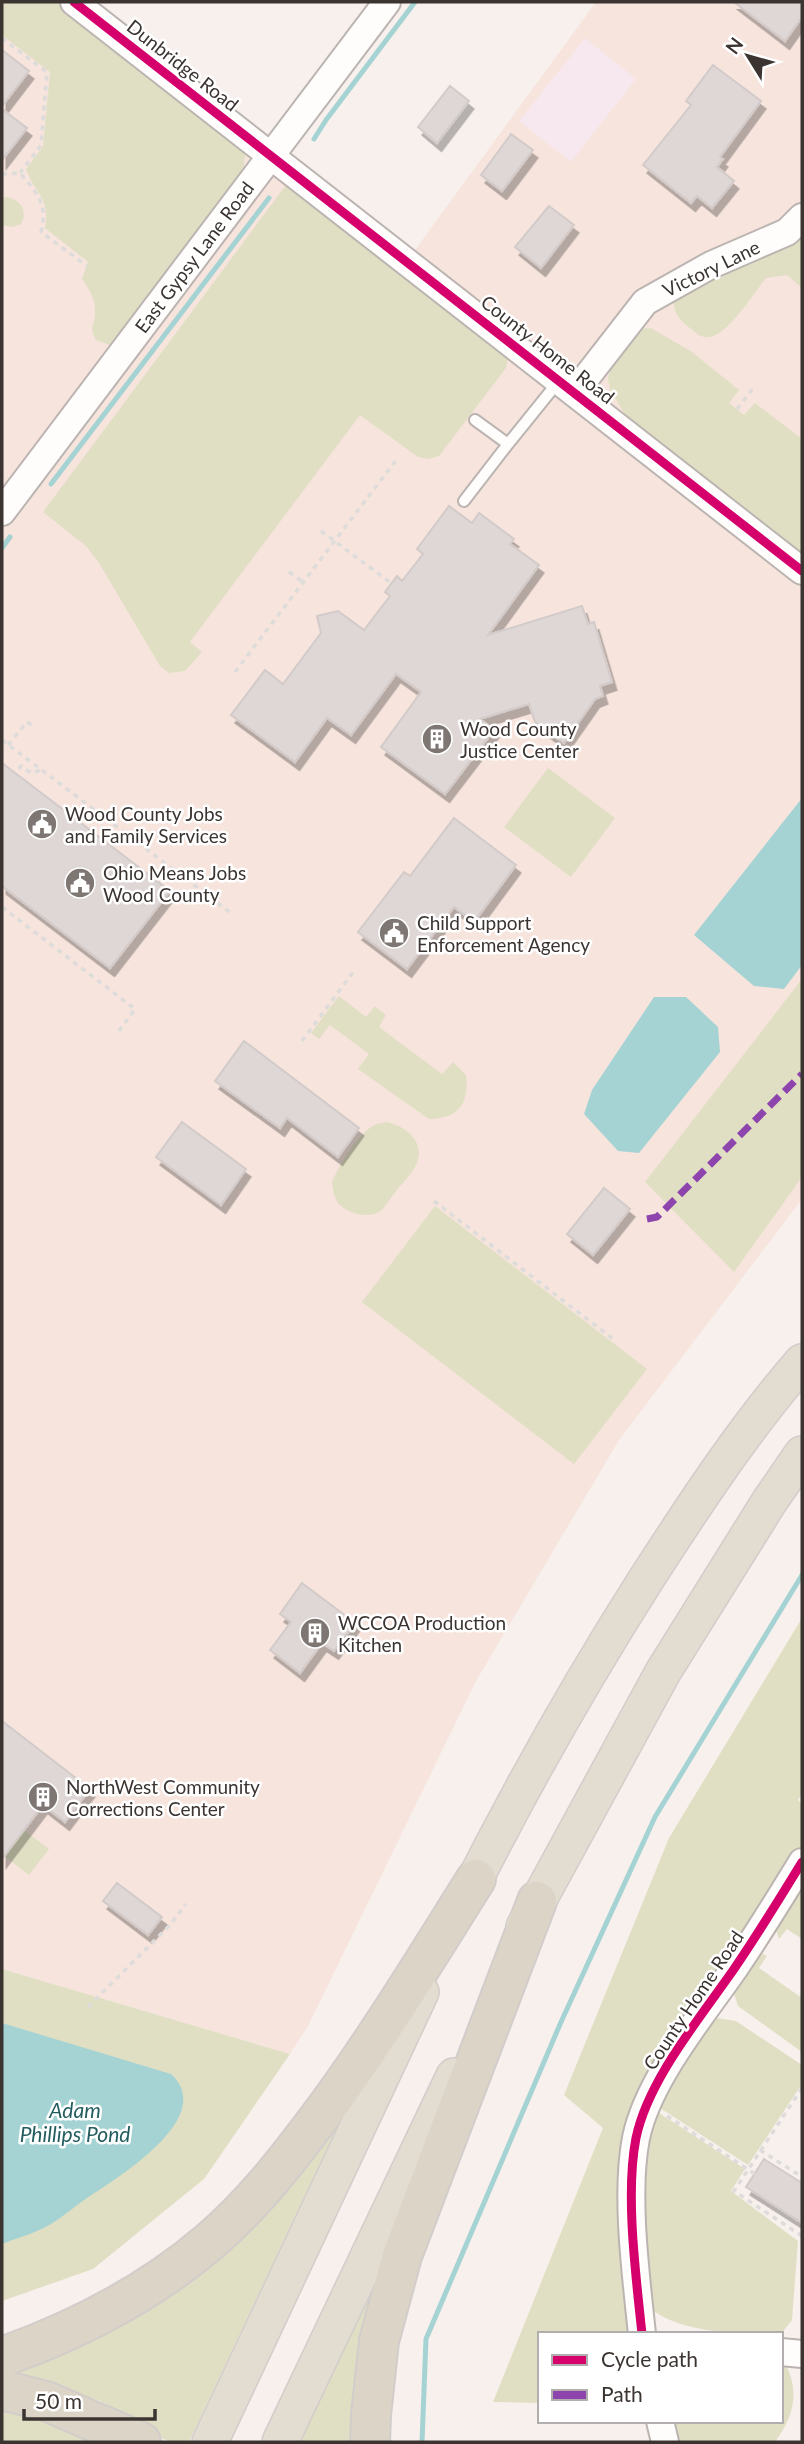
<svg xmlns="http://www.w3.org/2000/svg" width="804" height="2444" viewBox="0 0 804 2444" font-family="Lato,sans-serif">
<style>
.built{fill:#f6e4dd}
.industrial{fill:#f6e8ee}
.green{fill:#e0dfc3}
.water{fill:#a5d3d4}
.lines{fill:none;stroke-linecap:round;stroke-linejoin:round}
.stream{stroke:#a5d3d4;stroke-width:5}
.building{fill:#ded7d5;stroke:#d2cbc9;stroke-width:2;filter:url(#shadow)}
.service-casing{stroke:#bbb4b1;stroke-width:14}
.tertiary-casing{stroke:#bbb4b1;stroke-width:30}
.trunk-casing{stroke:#d2cdcb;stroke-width:38}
.motorway-casing{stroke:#d2cdcb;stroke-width:42}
.path{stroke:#dedcda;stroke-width:3.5;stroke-dasharray:5 5;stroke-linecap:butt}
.service{stroke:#fefdfc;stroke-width:10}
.tertiary{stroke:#fefdfc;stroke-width:26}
.trunk{stroke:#e2dcd1;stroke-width:35}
.motorway{stroke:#dcd4c6;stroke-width:38}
.quiet{stroke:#8e44ad;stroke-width:7;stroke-dasharray:14 7;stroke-linecap:butt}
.cycleway-casing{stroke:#fff;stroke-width:13}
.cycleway{stroke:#d6006c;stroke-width:9}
.labels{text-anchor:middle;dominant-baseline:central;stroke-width:5;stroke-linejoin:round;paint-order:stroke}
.street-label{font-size:19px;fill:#3b3431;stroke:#fff}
.poi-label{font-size:19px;fill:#3b3431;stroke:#fff;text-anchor:start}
.water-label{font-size:21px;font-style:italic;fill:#245d60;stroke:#fff}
</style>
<defs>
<filter id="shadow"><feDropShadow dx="4.5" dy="8" stdDeviation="0" flood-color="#0004"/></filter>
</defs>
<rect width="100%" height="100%" fill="#f8f0ed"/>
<path class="built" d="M2,2H74L407,261L596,2H802V1199L619,1440L476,1681L308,2026L290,2054L2,1969Z"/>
<path class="industrial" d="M585,38L636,79L571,162L519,121Z"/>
<path class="green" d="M2,2H57L241,146L245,155L243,176L113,346L96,340C88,324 95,328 95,312C96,300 89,289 82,279L88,262L45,228C50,195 35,195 26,169L43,146L50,72L2,35Z
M286,185L298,188L509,355L506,368L439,456L428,459L418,457L360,415L190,642L202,652L185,671L169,673L160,666L99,563L86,546L43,512Z
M7,197C21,200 28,211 21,224L12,227L2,225V198Z
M802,233V288L787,275L766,278C754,293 728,335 709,337C701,338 696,333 690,328C677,318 674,312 673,296Z
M651,328L692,352L739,390L729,403L744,415L755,403L802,439V559L630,422L610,390L608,378L614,358L635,329Z
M548,768L615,818L571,877L504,827Z
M802,979V1177L734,1272L645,1182Z
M339,996L366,1017L375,1006L386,1015L379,1027L442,1074L453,1062L466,1075C469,1104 459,1118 429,1119L358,1069L369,1054L330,1025L319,1039L311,1033Z
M387,1122C404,1126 423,1139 418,1159C415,1171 404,1181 396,1191C391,1197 385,1208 379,1212C368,1219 346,1213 338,1203C334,1198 333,1189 332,1182C338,1167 357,1136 371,1127C375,1124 381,1123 387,1122Z
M435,1206L647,1369L574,1464L362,1302Z
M802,1618V1794L798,1800L802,1804V1845L625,2150L620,2261L631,2334H540V2403L493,2402L603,2128L564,2095L669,1838Z
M24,1830L49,1849L29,1875L4,1856Z
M802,1879V1939L787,1929L779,1939L774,1925Z
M757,1951L767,1956L759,1968L802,1998V2052L738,2006L732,1987Z
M2,1969L290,2054L204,2179L93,2269L2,2301Z
M710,2017L736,2021L802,2065V2084L748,2165L660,2108L679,2063Z
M656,2111L745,2169L731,2191L798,2241L792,2320L781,2334C738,2333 676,2335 644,2303L638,2181Z
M332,2128L335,2131L189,2442H171L163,2439L139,2421L98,2400L46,2384L2,2377Z
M376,2272L355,2442H300Z
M781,2360L784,2361C800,2390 795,2415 775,2442H674L668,2421H781Z
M2,2402L116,2442H2Z"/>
<path class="water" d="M802,798V965L784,989L754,986L694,935Z
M654,997H686L718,1027L720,1052L639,1153L618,1151L584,1114L592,1090Z
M2,2023L171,2074C218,2117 117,2178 87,2198C71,2209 55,2224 37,2231C26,2236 14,2239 2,2244Z"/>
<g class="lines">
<path class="stream" d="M314,139L326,120L415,2
M51,484L269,198
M2,548L10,537
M422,2442L426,2339L561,2022L655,1817L802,1575"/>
</g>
<path class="building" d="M734,2H802V17L785,41Z
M2,50L29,71L2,106Z
M713,65L761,101L720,157L723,159L717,167L734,181L712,208L697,196L691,203L643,165L691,105L686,101Z
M450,86L469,101L437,143L418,127Z
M2,109L27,128L2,160Z
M511,134L533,150L502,191L481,175Z
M549,206L574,225L541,268L515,247Z
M449,506L472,523L479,513L514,539L510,544L539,565L488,635L582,606L588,624L594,622L612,682L600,686L603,696L595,699L564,743L535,722L529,704L480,719L494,730L445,794L381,747L421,692L396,674L351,735L327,718L295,762L231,715L265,670L283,684L321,633L317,616L338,611L364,630L390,596L385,592L397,576L402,581L423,554L417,549Z
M2,763L170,891L110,968L2,886Z
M454,818L516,865L474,922L454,907L407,969L358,932L404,872L410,876Z
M244,1041L359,1128L338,1157L287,1118L280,1128L215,1081Z
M182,1122L246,1169L221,1205L156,1157Z
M604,1188L630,1209L593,1255L567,1234Z
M302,1583L355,1623L334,1651L322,1643L300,1673L270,1650L291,1622L280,1614Z
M2,1721L90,1789L65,1822L43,1805L2,1859Z
M117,1883L162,1917L148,1935L103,1901Z
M764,2159L802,2183V2223L746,2187Z"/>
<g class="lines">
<g class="service-casing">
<path id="service" d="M475,420L508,444L558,382
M464,501L508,444"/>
</g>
<g class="tertiary-casing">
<path id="tertiary" d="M74,2L802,571
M575,392L645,302L711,265L787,232L802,217
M2,512L387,2
M642,2334C636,2276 625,2194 636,2138C648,2080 700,2018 734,1969C758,1934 780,1898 802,1862
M781,2352L802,2354
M660,2421L665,2442"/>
</g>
<g class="trunk-casing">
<path id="trunk" d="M463,1903C518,1793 579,1685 645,1581C694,1505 743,1430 802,1362
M524,1927L663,1672L769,1502L802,1454
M210,2442L421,1992
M280,2442L454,2076"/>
</g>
<g class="motorway-casing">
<path id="motorway" d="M2,2357C78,2330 148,2294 209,2242C249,2208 281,2168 312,2127C372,2048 423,1963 476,1879
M2,2390L46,2401L141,2442
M370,2442L371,2415L379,2341L402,2256L537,1901"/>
</g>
<path class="path" d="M2,38L47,72L41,145L20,173
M2,174L20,173C38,194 48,204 41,232L87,266
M737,409L754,387
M321,531L391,583
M289,572L303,582
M235,672L397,459
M2,740L231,913
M8,745L27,722L32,725
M19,769L21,766L31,773L41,770
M2,907L135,1009L119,1031
M302,1041L354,971
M434,1201L613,1339
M88,2007L170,1925L186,1904
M802,2088L734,2191L802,2236
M667,2116L755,2174
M760,2150L799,2175"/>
<use href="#service" class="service"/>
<use href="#tertiary" class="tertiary"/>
<use href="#trunk" class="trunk"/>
<use href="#motorway" class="motorway"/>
<path class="quiet" d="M647,1219L657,1217L802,1074"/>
<g class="cycleway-casing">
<path id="cycleway" d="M74,2L802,571
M642,2334C636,2276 625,2194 636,2138C648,2080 700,2018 734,1969C758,1934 780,1898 802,1862"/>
</g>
<use href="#cycleway" class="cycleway"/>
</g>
<defs>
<g id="building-disc" transform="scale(1.575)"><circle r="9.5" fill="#7d7673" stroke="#fff"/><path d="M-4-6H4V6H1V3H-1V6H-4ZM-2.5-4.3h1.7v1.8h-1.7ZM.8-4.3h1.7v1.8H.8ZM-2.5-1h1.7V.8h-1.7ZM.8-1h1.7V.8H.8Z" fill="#fff"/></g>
<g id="civic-disc" transform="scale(1.575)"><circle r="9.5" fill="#7d7673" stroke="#fff"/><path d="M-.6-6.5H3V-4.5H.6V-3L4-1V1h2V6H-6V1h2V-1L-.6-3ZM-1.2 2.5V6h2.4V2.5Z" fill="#fff"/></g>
</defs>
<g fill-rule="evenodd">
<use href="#building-disc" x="437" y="739"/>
<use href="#civic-disc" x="42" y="824"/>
<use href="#civic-disc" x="80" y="883"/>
<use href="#civic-disc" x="394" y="933"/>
<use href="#building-disc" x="315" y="1633"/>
<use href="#building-disc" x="43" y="1797"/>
</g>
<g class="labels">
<g class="street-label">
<text transform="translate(183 65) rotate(38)">Dunbridge Road</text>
<text transform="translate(194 257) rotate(-53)">East Gypsy Lane Road</text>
<text transform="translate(711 268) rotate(-26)">Victory Lane</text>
<text transform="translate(548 349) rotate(38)">County Home Road</text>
<text transform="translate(693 2000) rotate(-56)">County Home Road</text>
</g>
<g class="poi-label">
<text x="460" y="728">Wood County<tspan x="460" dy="22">Justice Center</tspan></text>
<text x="65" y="813">Wood County Jobs<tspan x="65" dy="22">and Family Services</tspan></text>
<text x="103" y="872">Ohio Means Jobs<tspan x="103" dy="22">Wood County</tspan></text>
<text x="417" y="922">Child Support<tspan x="417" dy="22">Enforcement Agency</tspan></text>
<text x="338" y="1622">WCCOA Production<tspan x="338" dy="22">Kitchen</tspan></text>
<text x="66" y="1786">NorthWest Community<tspan x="66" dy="22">Corrections Center</tspan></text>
</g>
<g class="water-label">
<text x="75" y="2109">Adam<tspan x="75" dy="24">Phillips Pond</tspan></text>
</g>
</g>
<rect width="804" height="2444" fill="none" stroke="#3b3431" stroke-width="7"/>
<rect x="538" y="2332" width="245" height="91" fill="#ffffff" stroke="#b1aead" stroke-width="2"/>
<rect x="552" y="2355" width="35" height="10" fill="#d6006c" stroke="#b1aead" stroke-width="2"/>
<text x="601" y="2367" font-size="21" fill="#3b3431">Cycle path</text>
<rect x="552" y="2390" width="35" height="10" fill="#8e44ad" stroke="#b1aead" stroke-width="2"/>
<text x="601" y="2402" font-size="21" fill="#3b3431">Path</text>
<g transform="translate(748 56) rotate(307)" stroke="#ffffff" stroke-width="5" paint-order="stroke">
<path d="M0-5L12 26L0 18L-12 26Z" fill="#3b3431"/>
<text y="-10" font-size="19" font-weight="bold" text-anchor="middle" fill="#3b3431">N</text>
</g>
<path d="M24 2409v10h131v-10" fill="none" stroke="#3b3431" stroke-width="3.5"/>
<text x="35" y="2409" font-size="21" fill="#3b3431" stroke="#ffffff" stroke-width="5" paint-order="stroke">50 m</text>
</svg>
